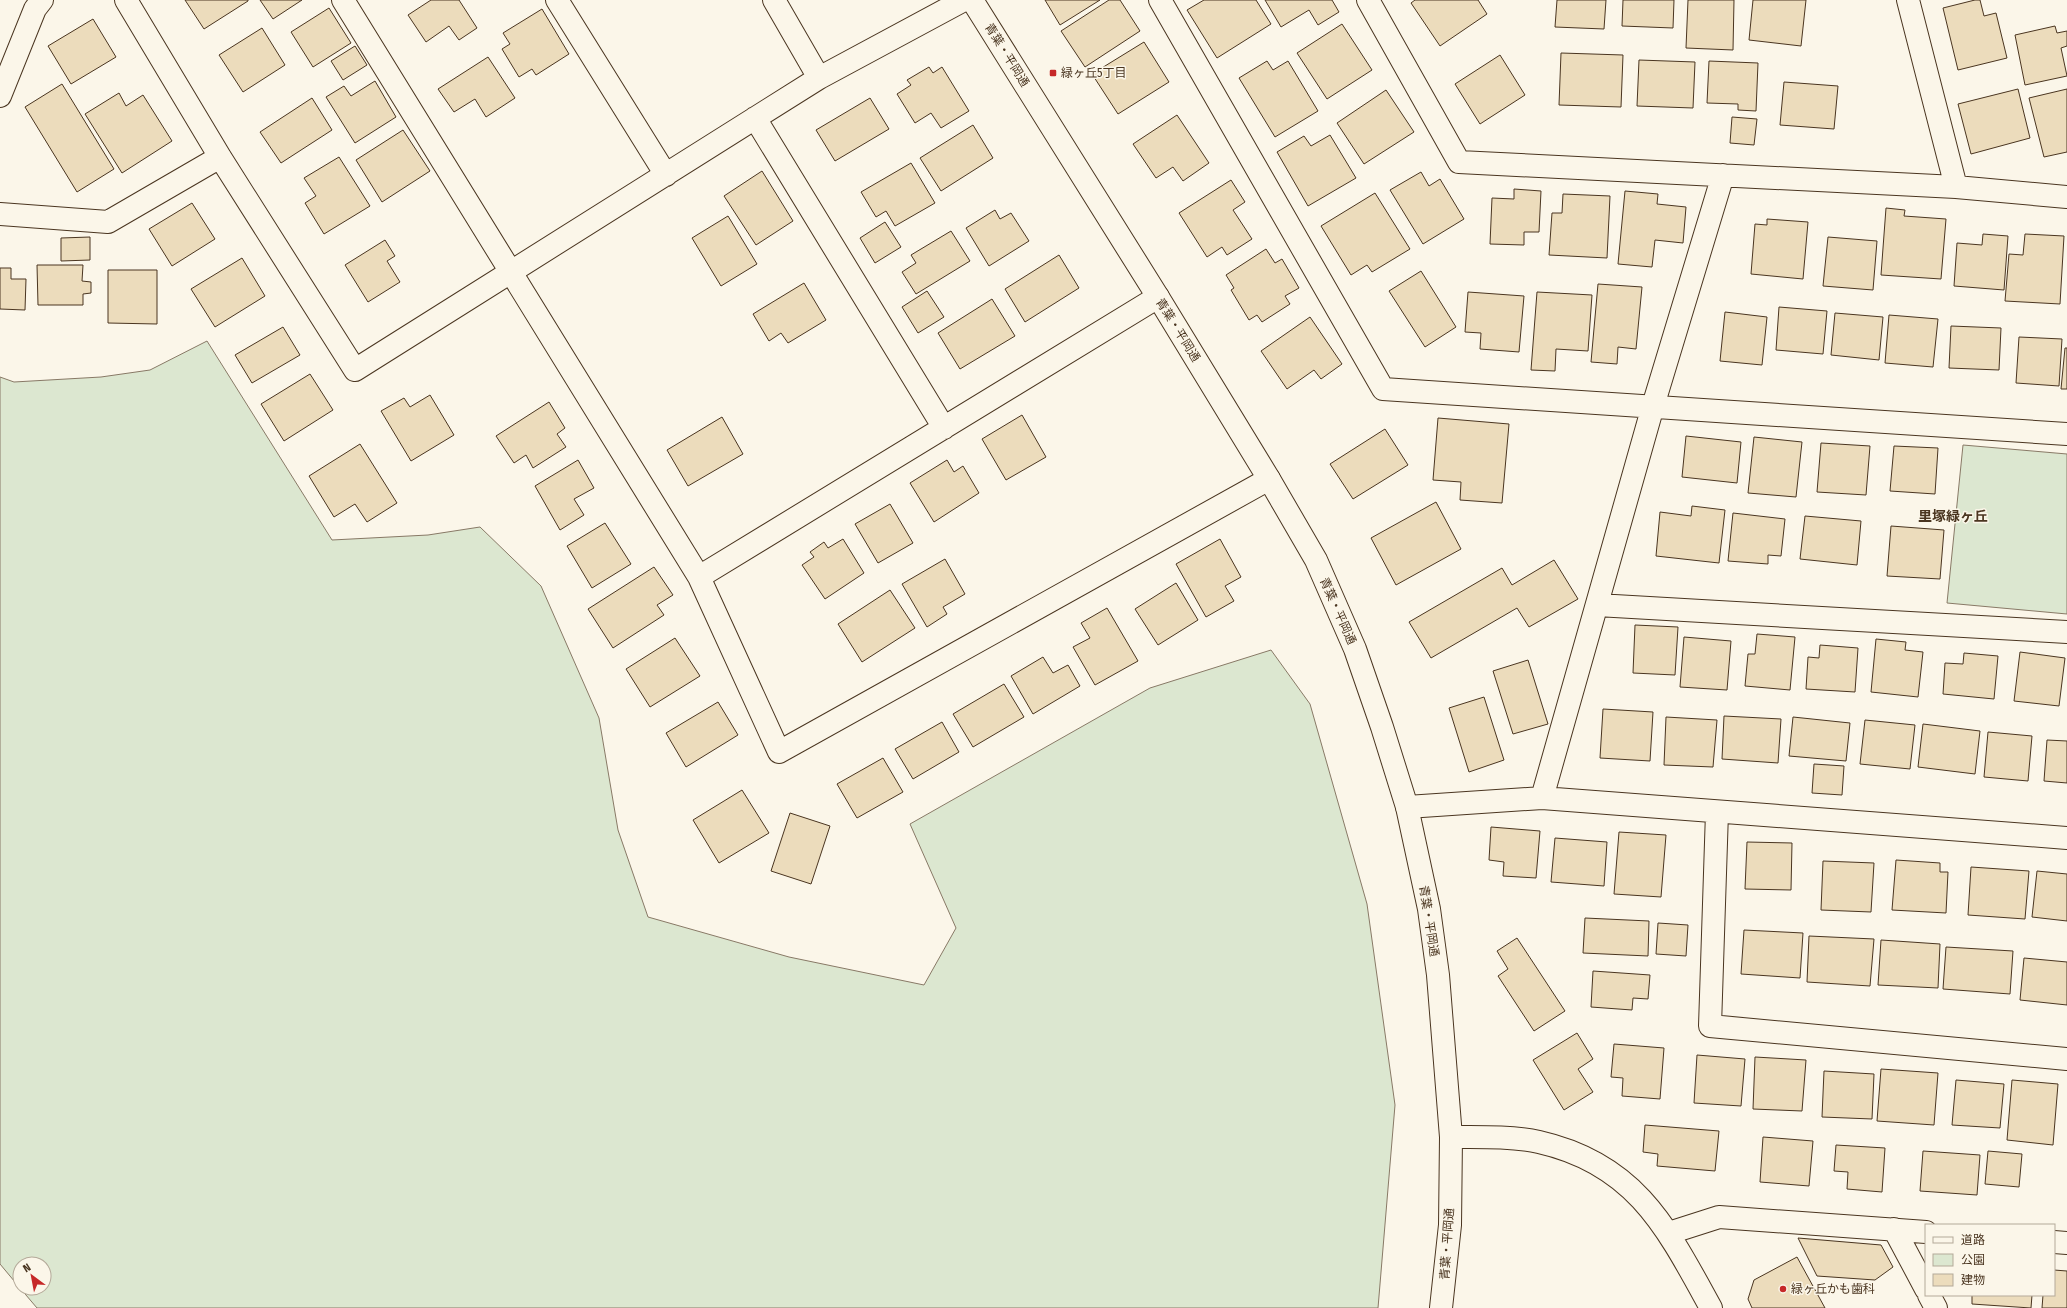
<svg xmlns="http://www.w3.org/2000/svg" width="2067" height="1308" viewBox="0 0 2067 1308" font-family="'Fira Sans Condensed','Noto Sans JP',sans-serif">
<style>
.green{fill:#dce7d0;stroke:#887966}
.building{fill:#ecdcbc;stroke:#4a3520}
.lines{fill:none;stroke-linecap:round;stroke-linejoin:round}
.street-casing{stroke:#4a3520;stroke-width:24}
.secondary-casing{stroke:#4a3520;stroke-width:24}
.street{stroke:#fbf6e9;stroke-width:22}
.secondary{stroke:#fbf6e9;stroke-width:22}
.poi-dot{fill:#c62828;stroke:#fbf6e9;stroke-width:1.5}
.labels{text-anchor:middle;dominant-baseline:central;stroke-width:3;stroke-linejoin:round;paint-order:stroke}
.street-label{font-size:12px;fill:#4a3520;stroke:#fbf6e9}
.poi-label{font-size:12px;fill:#4a3520;stroke:#fbf6e9;text-anchor:start}
.quarter-label{font-size:14px;font-weight:bold;fill:#4a3520;stroke:#fbf6e9}
</style>
<rect width="100%" height="100%" fill="#fbf6e9"/>
<path class="green" d="M207,341L332,540L428,535L480,527L541,586L599,718L618,830L648,917L789,957L924,985L956,928L910,824L1150,688L1271,650L1310,704L1367,904L1395,1105L1378,1308H37L20,1288H44V1264H20V1288L0,1264V377L14,382L101,377L150,370Z
M1963,445L2067,454V614L1947,603Z"/>
<path class="building" d="M185,0H248V1L204,29Z
M260,0H302L273,19Z
M431,0H459L477,28L459,40L449,26L426,42L408,15Z
M1045,0H1100L1060,25Z
M1109,0H1120L1140,31L1085,67L1061,31Z
M1204,0H1256L1271,24L1217,58L1187,10Z
M1265,0H1332L1339,12L1318,25L1309,10L1281,27Z
M1415,0H1478L1487,14L1440,46L1411,3Z
M1557,0H1606L1604,29L1555,27Z
M1623,0H1674L1673,28L1622,26Z
M1688,0H1734L1733,50L1686,48Z
M1753,0H1806L1801,46L1749,40Z
M1975,0H1980L1984,16L1996,13L2007,58L1958,70L1943,8Z
M329,8L351,43L313,67L291,32Z
M542,9L569,54L536,75L532,69L519,77L502,49L510,44L503,33Z
M93,19L116,57L71,84L48,46Z
M1342,24L1372,70L1327,99L1297,53Z
M2055,26L2057,33L2067,31V46L2061,48L2067,76L2025,85L2015,35Z
M262,28L285,65L243,92L219,55Z
M1144,42L1169,82L1118,114L1092,74Z
M355,46L367,65L343,80L331,61Z
M1561,53L1623,55L1621,107L1559,105Z
M1500,55L1525,95L1480,124L1455,84Z
M488,57L515,98L486,117L475,99L454,112L438,89Z
M1639,60L1695,62L1693,108L1637,106Z
M1267,61L1273,70L1288,61L1318,111L1275,137L1239,78Z
M1709,61L1758,63L1756,111L1738,110V104L1707,103Z
M929,67L933,73L942,67L969,111L941,128L931,113L915,123L897,94L911,85L907,80Z
M375,81L396,117L355,143L326,97L344,86L351,96Z
M1784,82L1838,86L1834,129L1780,125Z
M62,84L114,169L77,192L25,107Z
M2018,89L2030,138L1971,154L1958,104Z
M2067,89V152L2044,157L2029,98Z
M1386,90L1414,132L1364,164L1337,123Z
M119,93L126,106L143,95L172,141L122,173L85,114Z
M312,98L332,130L281,163L260,132Z
M870,98L889,129L835,161L816,130Z
M1177,115L1209,163L1183,181L1173,167L1156,178L1133,144Z
M1732,117L1757,119L1754,145L1730,143Z
M973,125L993,158L941,191L920,158Z
M403,130L430,171L382,202L356,160Z
M1330,135L1356,178L1308,206L1277,152L1304,136L1311,146Z
M339,157L370,206L324,234L305,203L316,196L304,178Z
M911,163L935,203L895,226L886,211L876,217L861,192Z
M762,171L793,221L756,245L724,196Z
M1421,172L1429,186L1440,179L1464,219L1423,244L1390,190Z
M1231,180L1245,202L1233,210L1252,239L1227,255L1222,247L1207,257L1179,213Z
M1514,189L1541,191L1539,232H1524V245L1490,244L1492,198L1514,199Z
M1625,191L1658,194L1657,204L1686,207L1683,243L1655,240L1652,267L1618,264Z
M1375,193L1410,249L1372,272L1367,265L1351,275L1321,226Z
M1563,194L1610,196L1607,258L1549,255L1552,213H1562Z
M192,203L215,239L172,266L149,229Z
M1886,208L1905,210L1904,216L1946,219L1941,279L1881,275Z
M995,210L1000,219L1011,213L1029,241L989,266L966,228Z
M728,216L757,264L721,286L692,238Z
M1767,219L1808,222L1803,279L1751,274L1755,224L1767,225Z
M885,222L901,247L875,263L860,238Z
M951,231L970,261L916,294L902,272L916,263L911,255Z
M1983,234L2008,236L2004,290L1954,286L1957,243L1982,245Z
M2025,234L2064,236L2060,304L2005,301L2009,254L2023,255Z
M90,237V260L61,261V238Z
M1828,237L1877,241L1873,290L1823,286Z
M385,240L395,256L387,261L400,282L368,302L345,265Z
M1266,249L1275,263L1282,259L1299,288L1285,296L1290,304L1262,322L1257,315L1249,320L1231,290L1234,288L1226,275Z
M1059,255L1079,288L1025,322L1005,289Z
M242,258L265,296L215,327L191,289Z
M37,265H83L82,281L91,282V293L83,294V305H38Z
M0,268H11V279H26L25,310L0,309Z
M108,270H157V324L108,323Z
M1421,271L1456,327L1425,347L1389,291Z
M804,283L826,320L788,343L781,333L769,341L753,314Z
M1598,284L1642,287L1636,349L1618,347L1617,364L1591,362Z
M927,291L944,317L918,333L902,307Z
M1468,292L1524,296L1519,352L1480,349L1481,333L1465,332Z
M1537,292L1592,295L1588,351L1556,349L1555,371L1531,370Z
M992,299L1015,336L960,369L938,333Z
M1779,307L1827,311L1823,354L1776,350Z
M1725,312L1767,317L1762,365L1720,361Z
M1835,313L1883,317L1879,360L1831,355Z
M1889,315L1938,319L1933,367L1885,363Z
M1310,317L1342,364L1321,379L1314,370L1287,389L1261,351Z
M1951,326L2001,328L1999,370L1949,368Z
M283,327L300,355L252,383L235,355Z
M2019,337L2062,339L2059,386L2016,383Z
M2065,348H2067V389H2061Z
M310,374L333,410L284,441L261,404Z
M430,395L454,435L411,461L381,411L404,398L410,407Z
M549,402L565,428L557,434L566,447L533,468L526,455L514,463L496,436Z
M1022,415L1046,457L1006,480L982,439Z
M722,417L743,454L688,486L667,450Z
M1438,418L1509,424L1502,503L1460,500L1461,482L1433,480Z
M1385,429L1408,465L1353,499L1330,464Z
M1686,436L1741,442L1737,483L1682,477Z
M1754,437L1802,442L1796,497L1748,493Z
M1821,443L1870,446L1866,495L1817,492Z
M360,444L397,503L367,522L355,504L334,517L309,476Z
M1894,446L1938,448L1935,494L1890,491Z
M578,460L594,488L574,499L584,515L560,530L535,486Z
M947,460L954,472L963,466L979,493L934,522L910,483Z
M1436,502L1461,549L1396,585L1371,538Z
M890,504L913,543L878,563L855,524Z
M1692,506L1725,510L1719,563L1656,556L1660,512L1691,516Z
M1733,513L1785,519L1781,556L1768,555V564L1728,561Z
M1805,516L1861,521L1857,565L1800,559Z
M605,523L631,564L592,588L567,546Z
M1891,526L1944,530L1940,579L1887,576Z
M843,539L864,573L825,599L802,565L814,557L810,552L824,542L828,548Z
M1220,539L1241,577L1225,586L1234,601L1206,617L1176,564Z
M945,559L965,594L943,607L947,614L927,627L902,584Z
M1554,560L1578,599L1529,627L1517,608L1431,658L1409,622L1502,568L1512,585Z
M654,567L673,595L657,605L664,615L613,648L588,609Z
M1176,583L1198,620L1158,645L1135,609Z
M890,590L915,628L862,662L838,624Z
M1107,608L1138,661L1095,685L1073,647L1090,638L1081,623Z
M1635,625L1678,627L1675,675L1633,673Z
M1757,634L1795,637L1790,690L1745,686L1748,654H1755Z
M1684,637L1731,641L1727,690L1680,687Z
M675,638L700,676L650,707L626,669Z
M1876,639L1906,642L1905,650L1923,652L1918,697L1871,692Z
M1820,645L1858,648L1855,692L1806,689L1808,657L1819,658Z
M2020,652L2065,658L2059,706L2014,701Z
M1964,653L1998,656L1994,699L1943,694L1945,663L1963,664Z
M1043,657L1053,673L1068,665L1080,686L1033,714L1011,676Z
M1528,660L1548,724L1513,734L1493,671Z
M1004,684L1024,717L973,747L953,714Z
M1484,697L1504,760L1469,772L1449,708Z
M718,702L738,735L686,767L666,733Z
M1603,709L1653,712L1650,761L1600,758Z
M1724,716L1781,719L1778,763L1722,759Z
M1666,717L1717,720L1713,767L1664,765Z
M1793,717L1850,723L1846,761L1789,756Z
M1865,720L1915,725L1910,769L1860,764Z
M942,722L959,752L913,779L895,749Z
M1923,724L1980,731L1975,774L1918,767Z
M1988,732L2032,736L2028,781L1984,777Z
M2047,740L2067,741V783L2044,781Z
M883,758L903,792L857,818L837,784Z
M1814,764L1844,766L1842,795L1812,793Z
M742,790L769,833L719,863L693,820Z
M790,813L830,826L811,884L771,871Z
M1491,827L1540,831L1536,878L1503,876L1504,862L1489,860Z
M1619,832L1666,835L1661,897L1614,894Z
M1555,838L1607,842L1604,886L1551,882Z
M1747,842L1792,843L1791,890L1745,889Z
M1896,860L1940,863V872H1948L1946,913L1892,910Z
M1823,861L1874,863L1871,912L1821,910Z
M1971,867L2029,871L2025,919L1968,915Z
M2037,871L2067,874V921L2032,917Z
M1585,918L1649,921L1648,956L1583,953Z
M1658,923L1688,925L1686,956L1656,954Z
M1744,930L1803,933L1800,978L1741,974Z
M1809,936L1874,939L1870,986L1807,982Z
M1517,938L1565,1011L1534,1031L1498,976L1508,969L1497,951Z
M1881,940L1940,944L1938,988L1878,985Z
M1946,947L2013,951L2010,994L1943,989Z
M2024,958L2067,962V1005L2020,1000Z
M1593,971L1650,975L1648,999L1633,998L1632,1010L1591,1007Z
M1577,1033L1593,1059L1578,1069L1593,1092L1564,1110L1533,1060Z
M1614,1044L1664,1048L1660,1099L1622,1096L1623,1078L1611,1077Z
M1697,1055L1745,1059L1741,1106L1694,1103Z
M1755,1057L1806,1060L1802,1111L1753,1109Z
M1881,1069L1938,1073L1934,1125L1877,1121Z
M1824,1071L1874,1074L1872,1119L1822,1117Z
M1956,1080L2004,1084L2000,1128L1952,1125Z
M2012,1080L2058,1084L2053,1145L2007,1140Z
M1645,1125L1719,1131L1715,1171L1657,1166L1658,1154L1643,1152Z
M1763,1137L1813,1141L1809,1186L1760,1182Z
M1836,1145L1885,1148L1882,1192L1847,1189L1848,1172L1834,1171Z
M1923,1151L1980,1155L1977,1195L1920,1191Z
M1988,1151L2022,1154L2019,1187L1985,1184Z
M1798,1238L1881,1245L1893,1267L1875,1280L1817,1276Z
M1797,1257L1825,1308H1752L1748,1299L1754,1280Z
M2054,1270L2067,1271V1308H2042L2043,1295H2054Z
M1972,1295H2032L2031,1308L1972,1304Z"/>
<g class="lines">
<g class="street-casing">
<path id="street" d="M126,0L220,157L355,370L819,78L964,0
M343,0L699,577L779,752L1269,479
M557,0L666,175
M774,0L819,78
M1160,0L1383,389L2067,434
M1368,0L1459,162L1956,187L2067,197
M1908,0L1956,187
M0,96L35,9L42,0
M755,118L944,428
M0,214L108,222L220,157
M699,577L1158,297
M1597,605L2067,632
M1542,798L1653,406L1723,175
M1407,807L1542,798L2067,838
M1717,812L1710,1026L2067,1059
M1894,1229L1926,1289
M1669,1233L1719,1217L1926,1232
M2054,1242L2067,1243
M1929,1295L1936,1308"/>
</g>
<g class="secondary-casing">
<path id="secondary" d="M972,0L1158,297L1269,479L1316,560L1355,649L1382,727L1407,807L1429,909L1438,975L1451,1137L1450,1225L1441,1308
M1451,1137C1480,1137 1511,1136 1539,1142C1636,1164 1667,1228 1711,1308"/>
</g>
<use href="#street" class="street"/>
<use href="#secondary" class="secondary"/>
</g>
<g class="poi-dot">
<rect x="1049" y="69" width="8" height="8" rx="2"/>
<circle cx="1783" cy="1289" r="4"/>
</g>
<g class="labels">
<g class="street-label">
<text transform="translate(1007 55) rotate(58)">青葉・平岡通</text>
<text transform="translate(1178 330) rotate(58)">青葉・平岡通</text>
<text transform="translate(1338 611) rotate(66)">青葉・平岡通</text>
<text transform="translate(1429 921) rotate(81)">青葉・平岡通</text>
<text transform="translate(1447 1244) rotate(-86)">青葉・平岡通</text>
</g>
<g class="poi-label">
<text x="1061" y="73">緑ヶ丘5丁目</text>
<text x="1791" y="1289">緑ヶ丘かも歯科</text>
</g>
<g class="quarter-label">
<text x="1953" y="516">里塚緑ヶ丘</text>
</g>
</g>
<rect x="1925" y="1224" width="130" height="72" fill="#fbf6e9" stroke="#b4a999"/>
<rect x="1933" y="1237" width="20" height="6" fill="#fbf6e9" stroke="#b4a999"/>
<text x="1961" y="1244" font-size="12" fill="#4a3520">道路</text>
<rect x="1933" y="1254" width="20" height="12" fill="#dce7d0" stroke="#b4a999"/>
<text x="1961" y="1264" font-size="12" fill="#4a3520">公園</text>
<rect x="1933" y="1274" width="20" height="12" fill="#ecdcbc" stroke="#b4a999"/>
<text x="1961" y="1284" font-size="12" fill="#4a3520">建物</text>
<g transform="translate(32 1276) rotate(328)"><circle r="19" fill="#fbf6e9" stroke="#b4a999"/>
<path d="M0-3L7 15L0 10L-7 15Z" fill="#c62828"/>
<text y="-6" font-size="11" font-weight="bold" text-anchor="middle" fill="#4a3520">N</text>
</g>
</svg>
